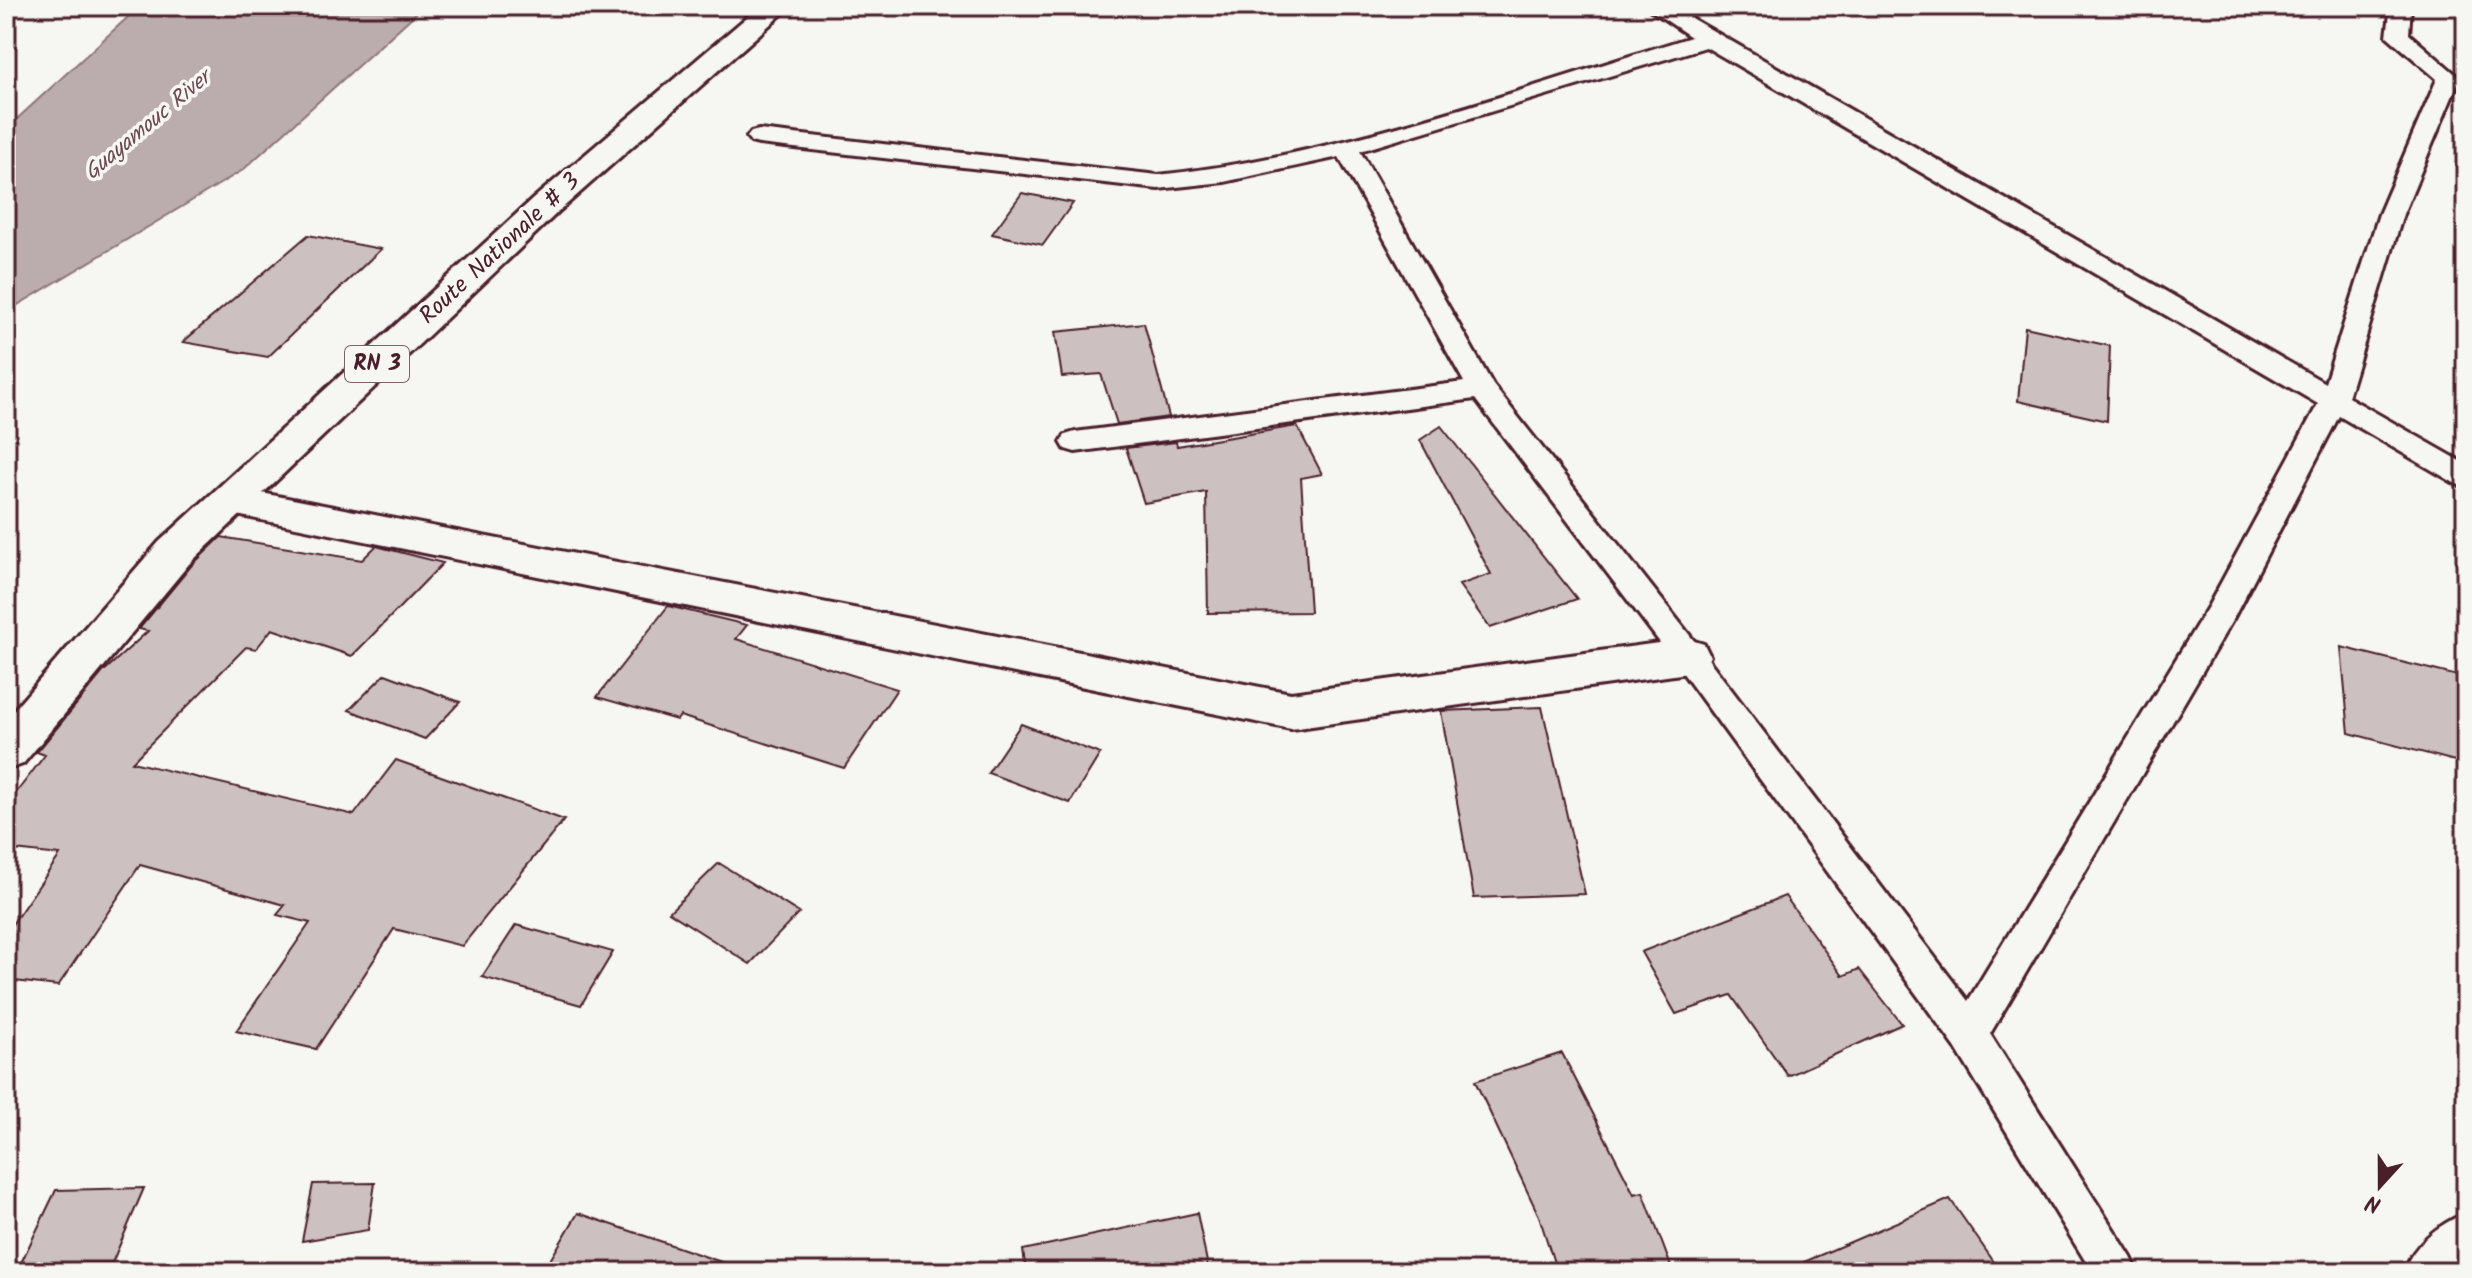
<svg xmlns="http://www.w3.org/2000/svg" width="2472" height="1278" viewBox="0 0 2472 1278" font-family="Kalam,sans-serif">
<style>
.water{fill:#bbadae;stroke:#8e747a;stroke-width:2}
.building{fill:#ccc1c0;stroke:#4a1f2b;stroke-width:2}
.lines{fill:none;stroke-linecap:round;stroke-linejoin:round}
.service-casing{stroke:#4a1f2b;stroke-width:6}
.minor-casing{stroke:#4a1f2b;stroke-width:6}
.primary-casing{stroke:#4a1f2b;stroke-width:6}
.service{fill:#f6f6f2;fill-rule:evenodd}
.minor{fill:#f6f6f2;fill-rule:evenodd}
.primary{fill:#f6f6f2;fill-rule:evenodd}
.labels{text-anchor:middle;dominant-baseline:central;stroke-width:7;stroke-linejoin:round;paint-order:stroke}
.far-water-label{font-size:22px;font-style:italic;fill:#6c4a52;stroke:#f6f6f2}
.shield{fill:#f6f6f2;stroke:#7e6067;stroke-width:2}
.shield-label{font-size:22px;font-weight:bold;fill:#4a1f2b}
.street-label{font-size:24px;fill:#4a1f2b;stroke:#f6f6f2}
</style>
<rect width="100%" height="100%" fill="#f6f6f2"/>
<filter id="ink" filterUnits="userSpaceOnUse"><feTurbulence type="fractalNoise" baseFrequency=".0125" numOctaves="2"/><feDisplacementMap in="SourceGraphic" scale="16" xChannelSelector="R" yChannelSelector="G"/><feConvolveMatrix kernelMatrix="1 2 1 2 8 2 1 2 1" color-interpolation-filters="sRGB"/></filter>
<g filter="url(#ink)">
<path class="water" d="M140,6H424L243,170L6,312V129Z"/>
<path class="building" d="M1022,193L1073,203L1043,245L992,234Z
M308,235L381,249L268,357L183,342Z
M1144,323L1169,417L1117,424L1101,374L1062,377L1055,332Z
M2025,327L2110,346L2107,421L2018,401Z
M1297,426L1322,474L1301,478L1310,612L1208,613L1206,492L1144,503L1126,448L1176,442L1177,446Z
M1441,426L1577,599L1490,628L1459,585L1491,574L1420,440Z
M221,537L362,560L376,546L443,563L352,656L272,629L256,649L246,647L132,762L354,815L396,760L564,820L462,946L394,929L316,1049L236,1031L310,923L277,915L285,905L140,865L58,986L6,980V933L60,855L6,849V806L45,755L37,752L103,672L148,631L139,629L191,566Z
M668,606L747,625L736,639L897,689L844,768L680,716L677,720L597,697Z
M2341,647L2466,678V764L2349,733Z
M385,674L460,702L425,739L349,710Z
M1542,707L1585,894L1474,898L1441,711Z
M1021,724L1100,754L1070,803L988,773Z
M719,863L799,913L750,964L669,912Z
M1785,896L1843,976L1859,969L1902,1024L1788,1076L1731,995L1676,1014L1641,952Z
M516,925L613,952L581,1005L482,977Z
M1562,1053L1634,1194L1643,1192L1673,1272H1557L1539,1216L1475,1081Z
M375,1183L368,1230L302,1241L313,1184Z
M144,1188L112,1263L20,1265L56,1190Z
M1950,1199L2001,1272H1781Z
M578,1213L727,1264L725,1272H543Z
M1197,1213L1209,1272H1026L1023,1250Z"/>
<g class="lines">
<g class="service-casing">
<path id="service" d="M1645,6H1670L2325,383L2379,214L2437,79L2387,36L2391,6H2411L2409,34L2460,78L2403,214L2348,397L2466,464V487L2456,484L2339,416L2233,619L1990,1034L2131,1257L2138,1272H2092L1955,1047L1677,665L1475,399L1075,452L1065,449L1061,442L1065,435L1075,432L1464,382L1339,157L1224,182L1158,189L759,144L751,142L747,137L751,132L759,130L1158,175C1340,156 1516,90 1691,37ZM1706,47L2318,404L2209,605L1968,1001L1699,647L1493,385L1360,151Z"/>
</g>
<g class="minor-casing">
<path id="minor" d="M231,487L1291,693L1688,639L1704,644L1710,656L1704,668L1688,673L1291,729L217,511L211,501L217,491Z
M2466,1213V1272H2403C2415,1243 2437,1225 2466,1213Z"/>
</g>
<g class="primary-casing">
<path id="primary" d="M760,6H791L558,212L189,564L23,764L6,770V719L159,542L534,198Z"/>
</g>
<use href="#service" class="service"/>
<use href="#minor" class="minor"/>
<use href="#primary" class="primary"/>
</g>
</g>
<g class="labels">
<g class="far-water-label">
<text transform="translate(148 126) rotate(-40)">Guayamouc River</text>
</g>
<rect class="shield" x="345" y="346" width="64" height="36" rx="6"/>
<g class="shield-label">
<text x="377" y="364">RN 3</text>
</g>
<g class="street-label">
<text transform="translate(500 249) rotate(-43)">Route Nationale # 3</text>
</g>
</g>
<rect width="2472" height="1278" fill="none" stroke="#f6f6f2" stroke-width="32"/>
<rect x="16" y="16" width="2440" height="1246" fill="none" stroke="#4a1f2b" stroke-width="3" filter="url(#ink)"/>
<g transform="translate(2380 1186) rotate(201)" stroke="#f6f6f2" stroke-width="6" paint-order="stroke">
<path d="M0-6L14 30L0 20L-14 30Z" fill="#4a1f2b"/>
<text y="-12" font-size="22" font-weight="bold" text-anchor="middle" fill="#4a1f2b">N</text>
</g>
</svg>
